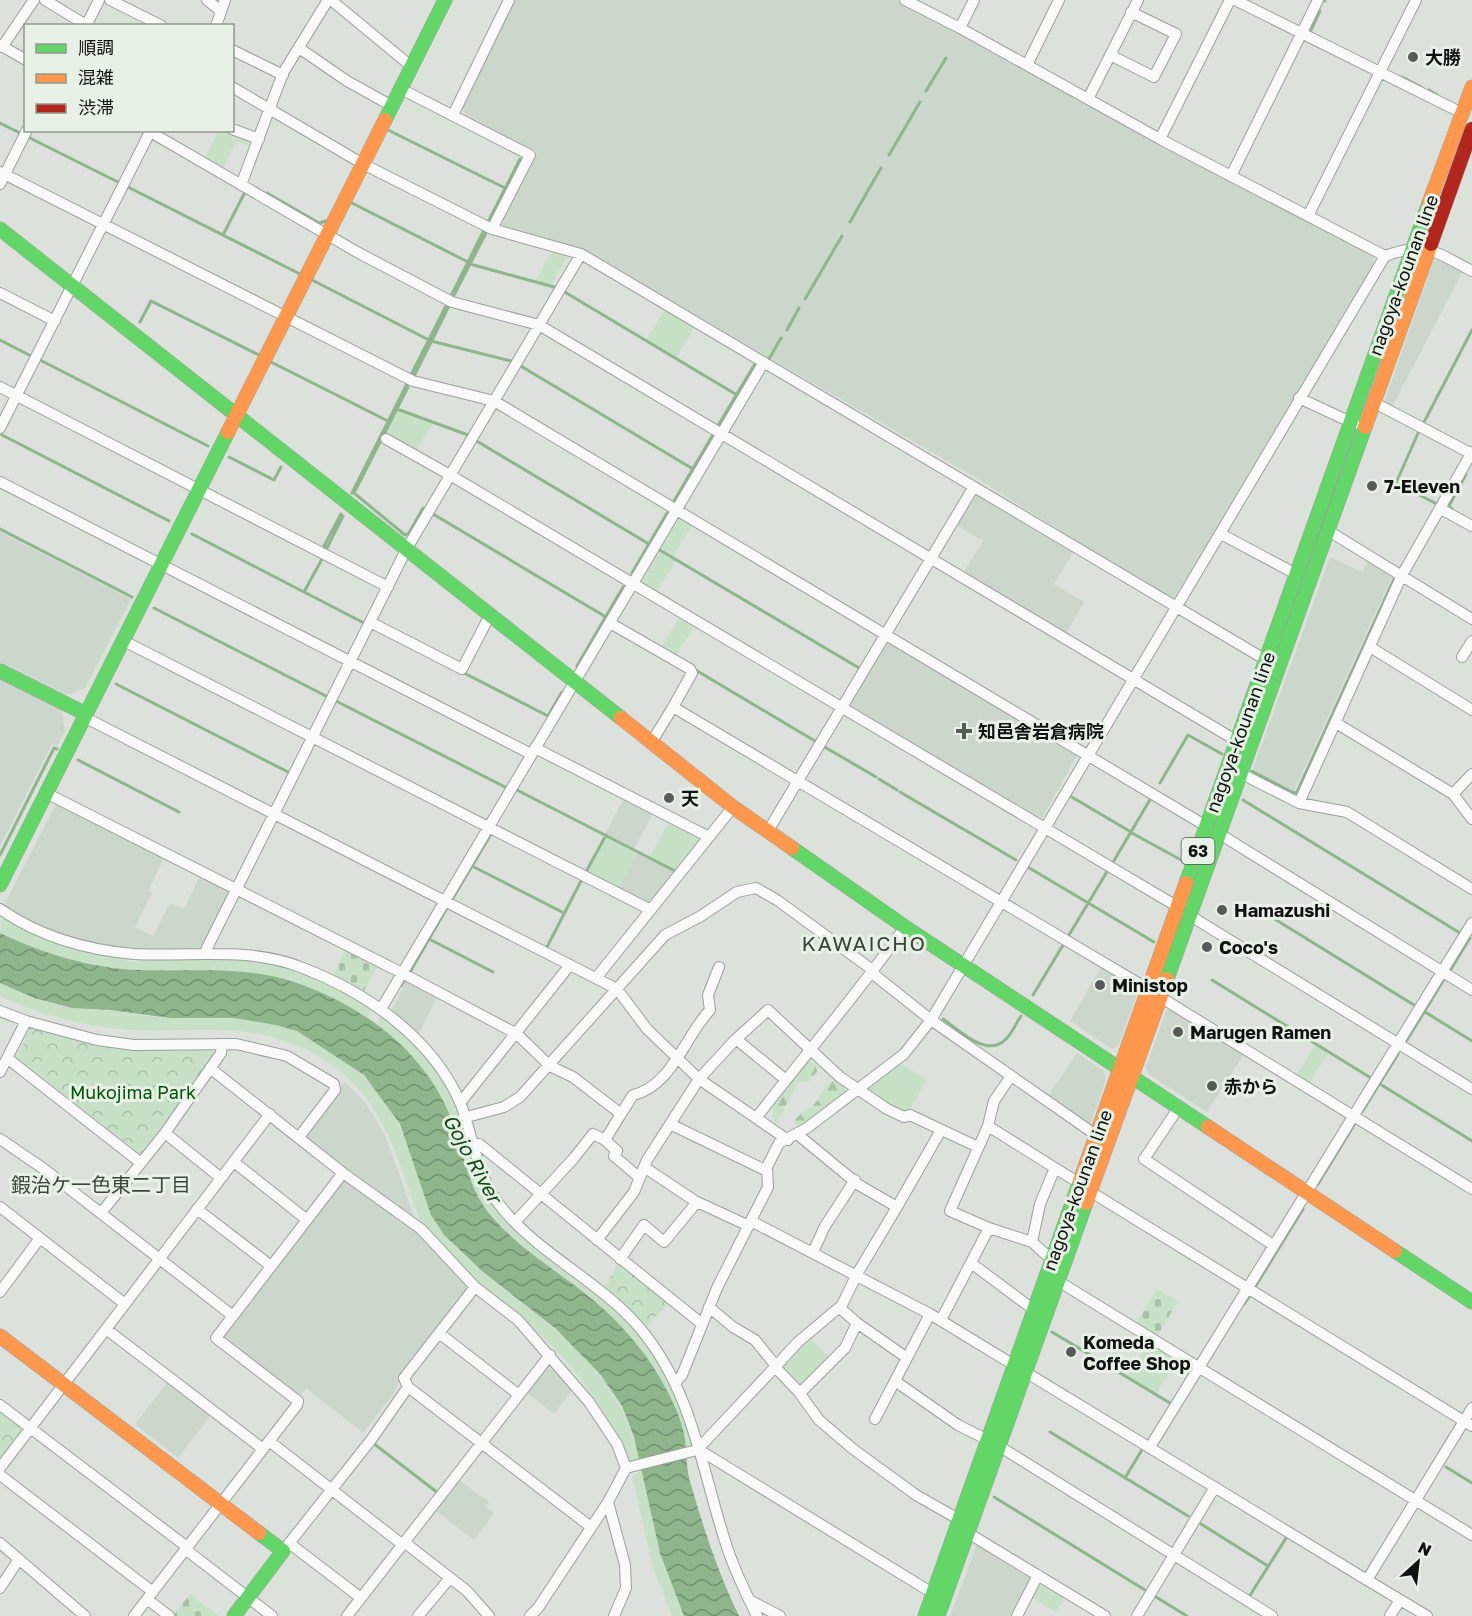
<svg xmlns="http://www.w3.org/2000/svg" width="1472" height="1616" viewBox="0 0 1472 1616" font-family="'Golos Text','Noto Sans JP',sans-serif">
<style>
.built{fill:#ccd7cc}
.grass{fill:#c6e1c5}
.forest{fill:url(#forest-firs)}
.cemetery{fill:url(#cemetery-stones)}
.park{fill:url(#park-crowns)}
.water{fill:url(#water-waves)}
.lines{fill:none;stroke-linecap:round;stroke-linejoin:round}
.stream{stroke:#8eb58c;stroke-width:3}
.street-casing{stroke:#9ca09c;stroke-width:12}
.fast-casing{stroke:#9ca09c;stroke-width:15}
.slow-casing{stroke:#9ca09c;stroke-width:15}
.jam-casing{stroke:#9ca09c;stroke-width:15}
.street{stroke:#fafafa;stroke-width:10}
.fast{stroke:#63d668;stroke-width:14}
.slow{stroke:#ff974d;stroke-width:14}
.jam{stroke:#b3261e;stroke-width:14}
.poi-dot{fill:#575b57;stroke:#e7f1e6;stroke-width:2}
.labels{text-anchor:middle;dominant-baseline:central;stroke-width:6;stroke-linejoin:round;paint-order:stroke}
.shield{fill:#e7f1e6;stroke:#505650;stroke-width:1.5}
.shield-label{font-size:16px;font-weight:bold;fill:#0f130f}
.poi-label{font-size:18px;font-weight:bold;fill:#0f130f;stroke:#e7f1e6;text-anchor:start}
.street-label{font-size:18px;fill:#0f130f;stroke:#e7f1e6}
.park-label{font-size:18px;fill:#005509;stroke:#e7f1e6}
.water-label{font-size:20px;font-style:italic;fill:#104913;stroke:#e7f1e6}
.neighbourhood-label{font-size:20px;fill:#3c443b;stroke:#e7f1e6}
.quarter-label{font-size:21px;letter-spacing:1.5px;fill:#3c443b;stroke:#e7f1e6}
</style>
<defs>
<pattern id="forest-firs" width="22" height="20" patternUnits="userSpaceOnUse" patternTransform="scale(1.5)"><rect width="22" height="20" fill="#c6e1c5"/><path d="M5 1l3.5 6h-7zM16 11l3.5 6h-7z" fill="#a9c0a8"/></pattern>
<pattern id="cemetery-stones" width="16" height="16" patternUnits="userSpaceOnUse" patternTransform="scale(1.5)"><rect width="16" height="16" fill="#c6e1c5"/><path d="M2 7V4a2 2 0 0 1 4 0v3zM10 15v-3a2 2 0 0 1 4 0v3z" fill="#a9c0a8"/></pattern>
<pattern id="park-crowns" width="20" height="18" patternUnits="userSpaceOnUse" patternTransform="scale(1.5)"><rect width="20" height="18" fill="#c6e1c5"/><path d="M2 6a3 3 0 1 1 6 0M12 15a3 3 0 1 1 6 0" fill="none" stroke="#a9c0a8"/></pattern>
<pattern id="water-waves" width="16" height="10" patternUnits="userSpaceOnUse" patternTransform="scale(1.5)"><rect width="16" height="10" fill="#8eb58c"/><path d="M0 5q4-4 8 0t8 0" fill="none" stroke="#729271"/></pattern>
</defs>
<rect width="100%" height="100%" fill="#dce1dc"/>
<path class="built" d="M515,0H895L1373,257L1375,262L1220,524L1174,598L1170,599L976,478L583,249L498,226L537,152L465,114L462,106Z
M1441,259L1463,271L1392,407L1384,403L1433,262Z
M978,494L1074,551L1054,584L1084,602L1066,634L963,573L983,541L956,525L974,495Z
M0,532L131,599L85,688L65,696L0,663Z
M1330,557L1362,572L1368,560L1393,575L1294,791L1253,769Z
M886,643H890L1078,754L1042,818L1039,820L851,709L849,705Z
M0,676L61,708L65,731L57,746L52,744L0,846Z
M624,798L653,813L634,849L605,834Z
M56,804L164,858L148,891L152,893L135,927L153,936L170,903L184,909L200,876L227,889L229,894L203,946L180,950L114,948L50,932L5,910L4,905Z
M637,853L675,872L650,903L619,889Z
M1101,967L1136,987L1138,992L1118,1047L1112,1049L1070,1021Z
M406,981L437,997L418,1035L391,1012Z
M1171,1009L1244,1054L1207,1112L1148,1074L1146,1067L1166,1011Z
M1077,1053L1104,1071L1106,1080L1091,1123L1088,1124L1048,1096Z
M345,1082L365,1102L385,1135L416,1222L303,1136Z
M345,1177L428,1241L471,1288L399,1382L394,1393L363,1433L306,1388L299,1397L224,1339L223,1334Z
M551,1363L573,1389L554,1414L525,1391Z
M167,1383L210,1416L178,1458L135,1424Z
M458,1479L489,1502L486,1507L494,1513L474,1540L435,1510Z
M977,1544L1030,1575L1032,1580L1013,1616H950Z"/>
<path class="grass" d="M218,131H230L252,139L251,147L236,141L223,168L205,158Z
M552,250L568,255L551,285L536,281Z
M665,309L695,327L677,357L647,339Z
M398,410L433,423L416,451L386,434Z
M679,517L692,525L674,556L661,548Z
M659,551L676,560L656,593L640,583Z
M680,616L695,625L676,656L661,647Z
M669,821L702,840L677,871L650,857Z
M606,837L637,853L619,889L587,873Z
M2,918L42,938L132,962L193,956L268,962L319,979L373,1008L367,1017C332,998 296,980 256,973C217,966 177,973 137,970C91,967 41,954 0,933Z
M0,983C23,993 47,1005 73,1008C86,1010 100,1009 113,1011C133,1013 152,1018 172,1018C213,1020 257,1014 297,1031C306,1035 315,1042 324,1047C374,1077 397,1111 415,1166C421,1186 431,1220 445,1236C516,1315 615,1343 639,1460L629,1461C604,1404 568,1357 521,1317C507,1305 491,1296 477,1285C458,1270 440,1247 425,1228C415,1215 411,1193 405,1177C383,1115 358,1070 293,1044C239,1022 191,1033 136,1030C90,1028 41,1016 0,996Z
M382,1016C415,1040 451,1076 461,1117L451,1119L441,1096L377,1023Z
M1315,1045L1328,1053L1309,1084L1296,1076Z
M898,1063L927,1079L909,1112L904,1114L862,1090Z
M462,1124L466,1142L499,1210L604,1297L637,1331L671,1381L695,1444L685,1450L612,1317L522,1245L491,1217L470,1183L454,1126Z
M809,1337L831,1359L802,1388L780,1368Z
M1149,1342L1177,1359L1156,1394L1127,1377Z
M641,1471L660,1553L684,1616H672L653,1567L632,1476Z
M1040,1581L1066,1595L1056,1612L1031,1597Z"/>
<path class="forest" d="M807,1061L816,1064L817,1072L809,1081L798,1082L776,1124C764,1102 793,1079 807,1061Z
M837,1080L846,1089L845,1093L809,1121L798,1126L794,1123C798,1113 804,1113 811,1107C823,1098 821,1084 837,1080Z"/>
<path class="cemetery" d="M345,950L377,966L363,993L333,976Z
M1157,1289L1178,1301L1157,1336L1136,1323Z
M190,1594L219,1616H173Z"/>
<path class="park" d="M33,1028L101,1044L212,1047L216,1053L143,1152L139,1153L17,1058L29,1029Z
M619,1262L669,1303L647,1326L606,1286Z
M0,1408L23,1429L0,1460Z"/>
<path class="water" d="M0,933C41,953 94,969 139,970C192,972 243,965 294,982C365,1006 429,1054 454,1126C465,1159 469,1191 493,1218C527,1257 576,1281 613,1318C633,1338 653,1363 666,1389C673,1401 680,1417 683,1430C688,1448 685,1468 691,1485C704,1530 719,1575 739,1616H684L660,1553L634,1437L622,1406L600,1374L556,1329L483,1272L444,1235L431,1215L400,1124L364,1075L297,1031L276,1025L234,1018H170L110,1010L72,1008L34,998L0,983Z"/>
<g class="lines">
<path class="stream" d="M1325,1V0
M1312,33L1310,32L1320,11
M1402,77L1421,87
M1429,90L1437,95
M926,91L946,58
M0,123L22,134
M386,129L505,188
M28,137L118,182
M889,155L920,102
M128,187L300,274
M267,193L319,223L329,220
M350,202L466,261
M488,222L520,159
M850,222L881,168
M223,235L244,194
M470,264L554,287
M312,280L429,340
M563,291L737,395
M452,294L483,232
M454,295L486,233
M805,299L842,236
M140,322L151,301L259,355
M787,330L799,308
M0,340L31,356
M431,341L511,361
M769,359L781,338
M40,360L208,446
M271,362L388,421
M519,365L693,469
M411,375L447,304
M414,376L449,306
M408,387L354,493L405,535L409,533L423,508
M397,409L468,435
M719,424L756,362
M1423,424L1472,330
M1419,431L1396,483L1437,504
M2,435L169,521
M475,440L649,544
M229,457L274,480L281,467
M352,493L407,384
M674,501L712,436
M1452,509L1449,506L1466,474
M433,514L606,617
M0,529L132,597
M192,534L304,592L322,559
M327,548L324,546L341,514
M327,548L343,516
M658,549L859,668
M632,573L667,513
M304,592L364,623
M154,608L326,696
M577,666L623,587
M694,669L815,741
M462,672L548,716L562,692
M116,684L288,772
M336,701L507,788
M823,746L876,777
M78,760L179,812
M1252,771L1294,793L1297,792L1394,579
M879,779L897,790
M1160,783L1188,735L1222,754
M517,790L675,871
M900,792L963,829
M1070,796L1131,832
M1243,800L1460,933
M965,830L1016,860
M1130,832L1183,861
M0,855L54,748L57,749
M1112,864L1151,798
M472,866L564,913
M1026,866L1154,942
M586,872L606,835
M453,898L491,834
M1273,918L1414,1005
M429,939L493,972
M547,947L582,879
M1451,969L1470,938
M410,972L448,906
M1212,980L1371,1078
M401,986L404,981
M1033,995L1108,870
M1425,1012L1472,1041
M943,1019C959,1030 986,1058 1005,1040C1012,1034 1016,1023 1021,1016
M1407,1040L1443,981
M1380,1084L1472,1141
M1362,1112L1398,1054
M1318,1184L1354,1125
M1255,1287L1303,1209
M1243,1305L1249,1297
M1052,1332L1170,1403
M1050,1432L1188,1516
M373,1443L438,1493
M1446,1467L1472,1483
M1125,1478L1143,1448
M994,1497L1145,1590
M1201,1524L1268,1566
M1156,1597L1187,1616
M1249,1597L1288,1535"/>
<g class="street-casing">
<path id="street" d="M45,0L86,25
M110,0L162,26
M207,0L221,11
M331,0L412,67
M905,0L960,28
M974,0L960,28L1160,139L1385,256
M1235,0L1462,113
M86,26L99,0
M216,26L225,0
M0,45L26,60
M2,47L34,0
M299,48L347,81L392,106
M232,50L283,75
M1110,55L1154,77L1176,34L1131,12
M1027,65L1059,0
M232,87L363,164L492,229L581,254L1266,660
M401,89L530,155L492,229
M1088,99L1138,0
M453,115L509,0
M232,129L259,139
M147,130L357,252L452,302L539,325L1237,741
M1160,139L1230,0
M0,172L413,381L494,401L1206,826
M1231,176L1318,0
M0,184L27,130
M241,185L283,73L328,0
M1308,216L1416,0
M0,293L55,321
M0,387L388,587
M1299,398L1355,424
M1373,402L1472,454
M0,428L150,132
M386,439L450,475L1178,907
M0,482L531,754
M1441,509L1472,526
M1327,530L1472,619
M1221,534L1296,574
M370,622L462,669L490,615
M610,623L690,669L692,673L673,707
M122,640L651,910
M1370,647L1472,710
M1462,657L1472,641
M84,717L617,989L647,1029L699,1079L788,1140
M1336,723L1453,794L1472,819
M651,743L673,707L1148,989
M535,748L709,837
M1240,773L1299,803L1347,812L1472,889
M46,793L402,973L517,1034L550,1066L573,1077L621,1114L605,1140L617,1151L614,1156L640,1178
M1453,794L1472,774
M1299,803L1402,575L1472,452
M768,831L973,488
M1218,833L1472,990
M0,909C39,936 87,950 134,954C191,957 249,946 303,968C366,992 432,1038 460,1102C474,1137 475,1175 502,1208C538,1253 600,1282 639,1327C695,1393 702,1475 729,1553C737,1575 747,1596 757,1616
M1189,915L1472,1089
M205,952L406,550L581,254
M872,973L931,1020L1096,1135
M596,978L733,807
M1160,997L1472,1189
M381,1009L764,362
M0,1011L26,1021
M736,1039L786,1080
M7,1058L141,1163
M210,1068L343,1173L421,1229L475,1287L518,1320L589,1402L617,1444L626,1468
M0,1072L26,1021L97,1040L134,1045L236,1044L287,1056L334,1084L335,1090L299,1137
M460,1103L570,965
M1179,1107L1144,1159L1273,1245
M621,1114L633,1095C672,1086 685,1036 710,1010L708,995L719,967
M463,1118L504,1107L520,1097L665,935L701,916L737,892L756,888L777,900L874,971
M756,1118C805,1055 858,993 905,927
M670,1124L767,1171
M988,1126L1079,1183
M165,1133L221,1178
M0,1139L44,1169L233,1316
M470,1142L479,1144L702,1324
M234,1162L307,1220
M644,1167L695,1201L749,1226
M1091,1192L1472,1426
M0,1207L125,1304
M897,1207L941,1130
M197,1209L271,1266
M101,1213L165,1133L221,1053L222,1044
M516,1221L574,1158L593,1134L605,1140
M751,1221L930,1314L1367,1580L1472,1408
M989,1228L1032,1242L1052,1260
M597,1240L634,1192L647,1160L699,1079L735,1040L768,1010L840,1077L887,1109L904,1117L910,1115L978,1147
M1032,1242L1040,1204L1055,1168
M813,1252L825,1226L855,1180
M620,1259L644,1225L664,1242L697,1202
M971,1263L1034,1310
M1058,1281L1472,1535
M0,1292L40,1238
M840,1308L857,1323L907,1358
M941,1320L989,1228L950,1211L988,1126L994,1101L1011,1076
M106,1329L263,1449
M439,1333L519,1395
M776,1366L798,1342L842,1305L857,1274L897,1207L859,1185L797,1134
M775,1367L798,1391L819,1420L853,1449L916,1495L960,1520
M895,1381L958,1425L988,1440
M676,1382L682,1375L717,1288L768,1187L767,1167L779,1143L807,1128L904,1054L931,1020L1385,256C1427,241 1435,252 1472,271
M408,1387L404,1378L475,1287
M800,1393L845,1348L857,1323
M0,1405L187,1547
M875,1419L930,1314
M269,1441L403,1545
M999,1446L1272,1616
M1150,1447L1472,923
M701,1451L934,1594
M0,1468L270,1114
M0,1475L153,1592
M608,1502L625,1565L626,1588L614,1616
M968,1533L1105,1616
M404,1542L467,1591L489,1616
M0,1543L85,1616
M289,1543L361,1598
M185,1549L272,1616
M283,1551L371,1440L408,1387L591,1527
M1367,1580L1427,1616
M0,1588L19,1559
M147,1599L169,1616
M749,1600L780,1616
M134,1616L297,1405L298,1401L216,1338L343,1173
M347,1616L550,1355
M418,1616L450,1578
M530,1616L538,1608L608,1502L626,1468L697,1450L776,1366L755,1340L733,1327L709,1307
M1017,1616L1038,1575
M1137,1616L1215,1487
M1390,1616L1400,1600"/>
</g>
<g class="fast-casing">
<path id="fast" d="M385,120L445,0
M0,229L621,718
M0,671L86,714
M792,848L905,927L1208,1127
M1186,883L1429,203
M0,885L228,432
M1167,979L1365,427
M1395,1251L1472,1302
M234,1616L283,1551L259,1533
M925,1616L1080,1181
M938,1616L1086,1203"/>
</g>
<g class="slow-casing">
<path id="slow" d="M1429,203L1472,87
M1365,427L1431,244
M228,432L385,120
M621,718L733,807L792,848
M1208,1127L1395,1251
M1080,1181L1186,883
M1086,1203L1167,979
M0,1336L259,1533"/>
</g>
<g class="jam-casing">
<path id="jam" d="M1431,244L1472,129"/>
</g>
<use href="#street" class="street"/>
<use href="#fast" class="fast"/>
<use href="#slow" class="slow"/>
<use href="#jam" class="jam"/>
</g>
<g class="poi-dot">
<circle cx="1413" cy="57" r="6"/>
<circle cx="1372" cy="486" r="6"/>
<path d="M961 722h6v6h6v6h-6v6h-6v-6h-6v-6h6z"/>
<circle cx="669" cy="798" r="6"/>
<circle cx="1222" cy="910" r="6"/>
<circle cx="1207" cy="947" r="6"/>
<circle cx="1100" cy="985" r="6"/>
<circle cx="1178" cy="1032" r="6"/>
<circle cx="1212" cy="1086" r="6"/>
<circle cx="1071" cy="1352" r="6"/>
</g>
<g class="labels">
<rect class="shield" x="1181.5" y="838" width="33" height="26" rx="4.5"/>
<g class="shield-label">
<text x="1198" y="851">63</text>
</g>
<g class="poi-label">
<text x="1425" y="57">大勝</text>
<text x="1384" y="486">7-Eleven</text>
<text x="978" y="731">知邑舎岩倉病院</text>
<text x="681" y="798">天</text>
<text x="1234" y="910">Hamazushi</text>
<text x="1219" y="947">Coco's</text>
<text x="1112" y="985">Ministop</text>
<text x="1190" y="1032">Marugen Ramen</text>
<text x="1224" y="1086">赤から</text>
<text x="1083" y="1342">Komeda<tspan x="1083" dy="21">Coffee Shop</tspan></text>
</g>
<g class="street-label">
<text transform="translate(1403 275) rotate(-70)">nagoya-kounan line</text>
<text transform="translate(1240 732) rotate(-70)">nagoya-kounan line</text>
<text transform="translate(1077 1190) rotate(-70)">nagoya-kounan line</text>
</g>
<g class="park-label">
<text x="133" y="1092">Mukojima Park</text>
</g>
<g class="water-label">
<text transform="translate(473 1158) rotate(61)">Gojo River</text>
</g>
<g class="neighbourhood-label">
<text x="101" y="1184">鍜治ケ一色東二丁目</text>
</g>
<g class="quarter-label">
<text x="864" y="943">KAWAICHO</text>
</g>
</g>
<rect x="24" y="24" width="210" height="108" fill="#e7f1e6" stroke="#919890" stroke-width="1.5"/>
<rect x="36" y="44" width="30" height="9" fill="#63d668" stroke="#919890" stroke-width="1.5"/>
<text x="78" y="54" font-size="18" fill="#0f130f">順調</text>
<rect x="36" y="74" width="30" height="9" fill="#ff974d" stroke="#919890" stroke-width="1.5"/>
<text x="78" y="84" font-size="18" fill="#0f130f">混雑</text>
<rect x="36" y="104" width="30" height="9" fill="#b3261e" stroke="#919890" stroke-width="1.5"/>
<text x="78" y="114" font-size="18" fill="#0f130f">渋滞</text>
<g transform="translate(1418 1562) rotate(27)" stroke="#e7f1e6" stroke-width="4.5" paint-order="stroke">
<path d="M0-4.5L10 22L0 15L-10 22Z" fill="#0f130f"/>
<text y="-9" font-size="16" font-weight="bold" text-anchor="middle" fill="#0f130f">N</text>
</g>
</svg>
